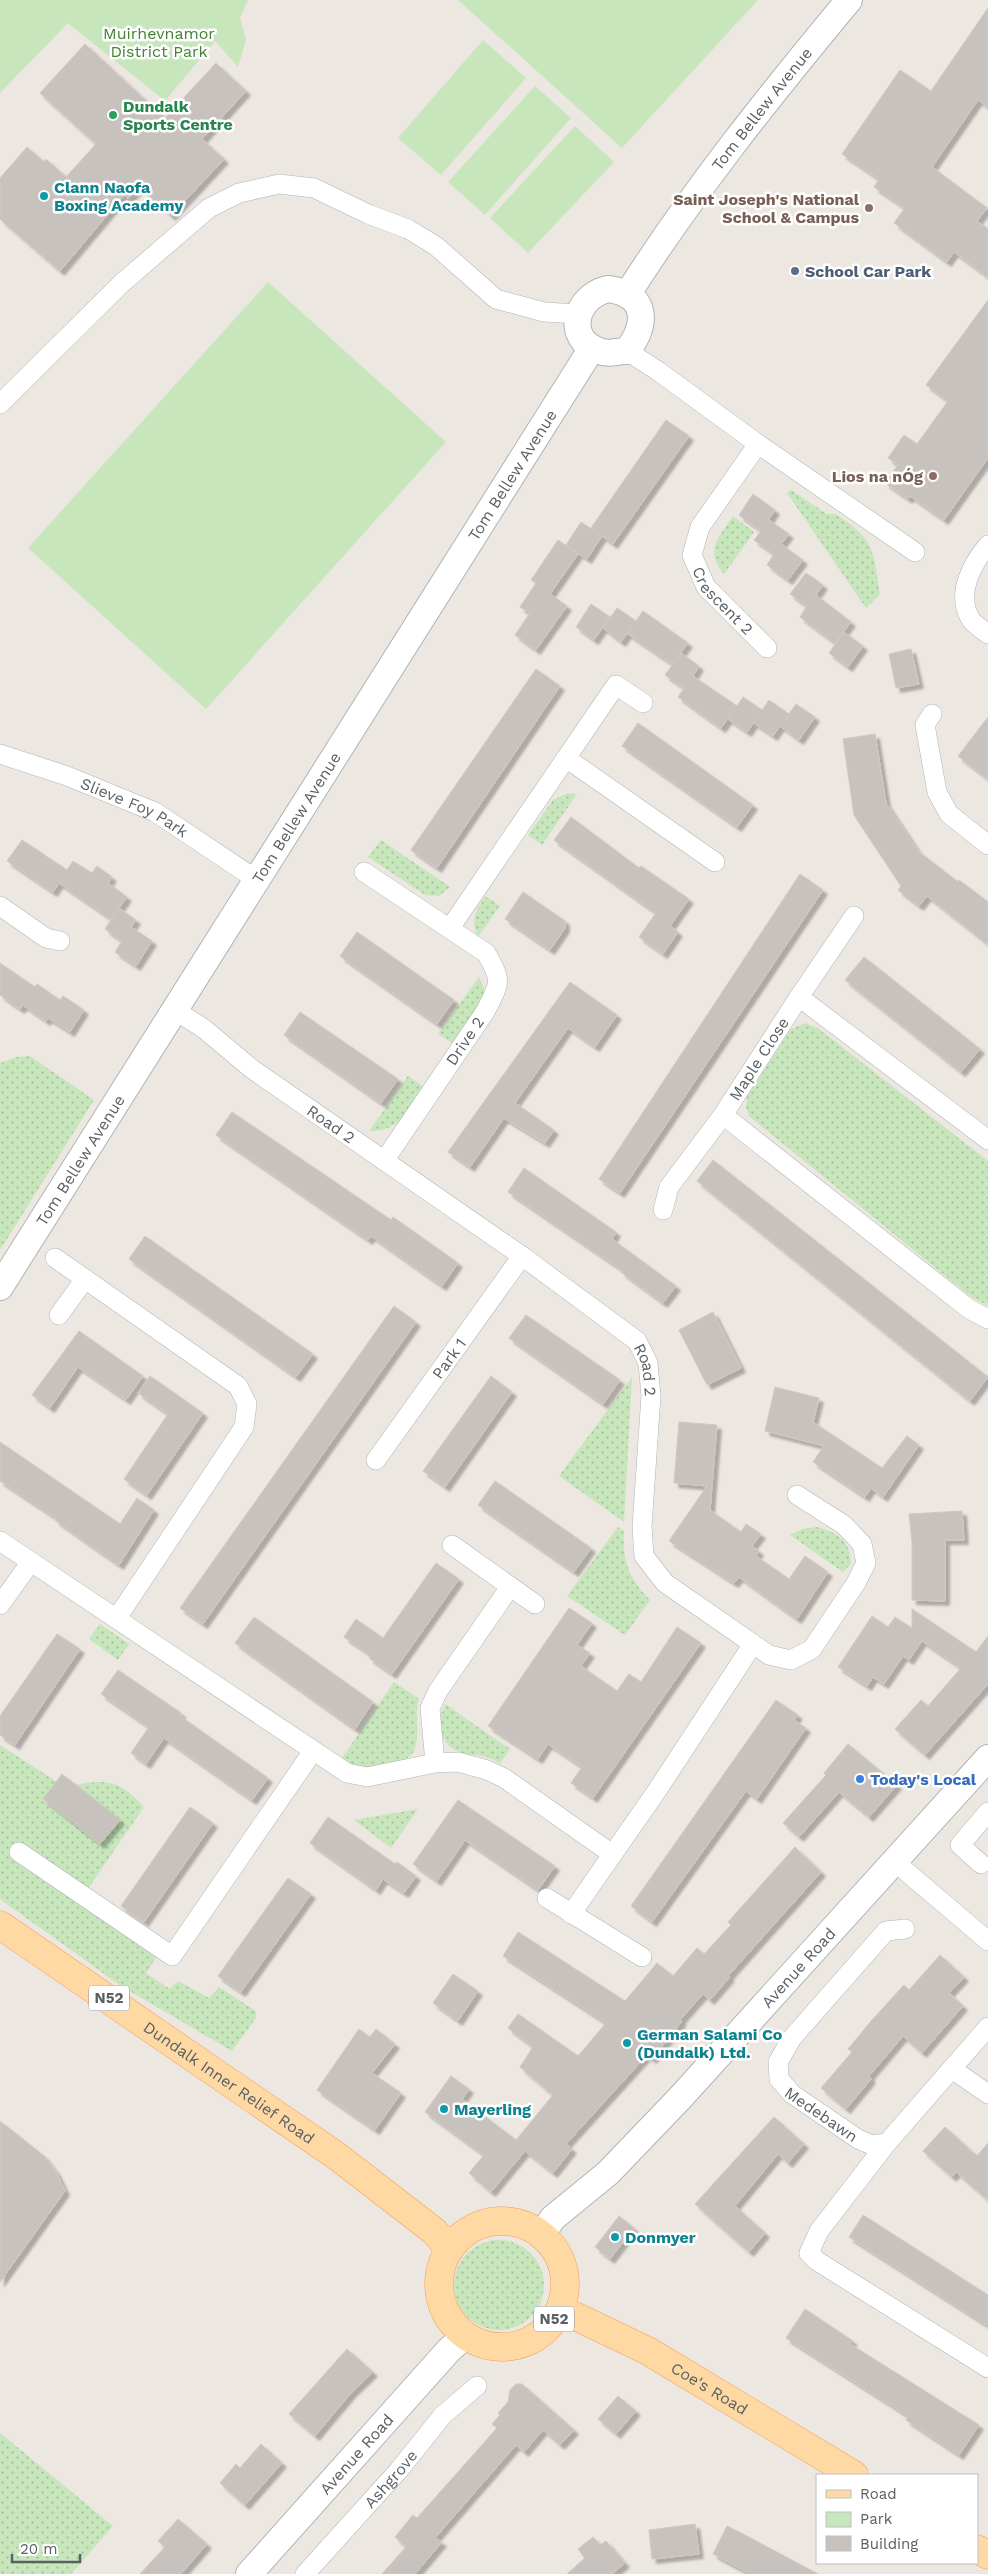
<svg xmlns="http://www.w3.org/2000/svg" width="988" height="2574" viewBox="0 0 988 2574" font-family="'Work Sans',sans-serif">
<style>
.grass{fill:url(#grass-dots)}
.park{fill:#c7e6bc}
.building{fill:#c8c2be;stroke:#d2c7bf;filter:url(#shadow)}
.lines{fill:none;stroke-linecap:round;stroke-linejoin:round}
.street-casing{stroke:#afb4b7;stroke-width:20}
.secondary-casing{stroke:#aeb4b7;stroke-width:28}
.primary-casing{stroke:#f59e52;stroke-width:29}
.street{stroke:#fff;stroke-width:19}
.secondary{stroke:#fff;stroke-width:26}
.primary{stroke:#ffd9a4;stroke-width:28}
.leisure-dot{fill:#2e9e5b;stroke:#fff;stroke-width:2}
.culture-dot{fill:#0f9aa8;stroke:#fff;stroke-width:2}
.education-dot{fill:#8d6e63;stroke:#fff;stroke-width:2}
.service-dot{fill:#5c6f8a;stroke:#fff;stroke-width:2}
.shop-dot{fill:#3f7fe0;stroke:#fff;stroke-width:2}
.labels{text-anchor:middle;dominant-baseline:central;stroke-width:5;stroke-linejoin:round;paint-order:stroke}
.shield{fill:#fff;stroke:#8c9092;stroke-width:1}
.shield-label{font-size:15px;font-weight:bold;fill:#5a6063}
.park-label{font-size:16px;fill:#428231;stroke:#fff}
.leisure-label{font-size:16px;font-weight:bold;fill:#27864d;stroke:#fff;text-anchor:start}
.street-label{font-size:16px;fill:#5a6063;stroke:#fff}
.culture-label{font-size:16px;font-weight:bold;fill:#0d838f;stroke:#fff;text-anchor:start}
.education-label{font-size:16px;font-weight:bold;fill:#785e54;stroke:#fff;text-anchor:end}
.service-label{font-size:16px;font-weight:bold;fill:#4e5e75;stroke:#fff;text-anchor:start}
.shop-label{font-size:16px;font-weight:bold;fill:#366cbe;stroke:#fff;text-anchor:start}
</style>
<defs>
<pattern id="grass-dots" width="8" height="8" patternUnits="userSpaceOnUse" patternTransform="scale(1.25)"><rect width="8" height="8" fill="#c7e6bc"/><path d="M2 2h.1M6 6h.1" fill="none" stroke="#a5be9c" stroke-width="1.8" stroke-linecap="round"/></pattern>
<filter id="shadow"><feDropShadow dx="4.5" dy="4.5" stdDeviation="1" flood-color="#0004"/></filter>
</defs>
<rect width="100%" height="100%" fill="#ede7e1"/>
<path class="grass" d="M791,490L827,514H835C875,539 873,550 880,594L866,608L787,493Z
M733,516L754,532L724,574C704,550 719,537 733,516Z
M568,793L577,794L542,845L528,835L553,800Z
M381,840L450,887L439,896L425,895L368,857Z
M485,896L500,906L478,937C470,921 476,910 485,896Z
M479,977L484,988L483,997L454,1044L438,1034Z
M806,1023L819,1029L988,1161V1306L971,1297L749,1116L746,1108L747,1096L791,1029Z
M30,1056L94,1100L0,1250V1063L16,1057Z
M408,1076L424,1087C407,1111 402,1131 369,1131Z
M632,1377L624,1522L559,1476Z
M618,1527L624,1531C622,1560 629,1579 650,1600L625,1635L567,1596Z
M816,1527C835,1531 852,1541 851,1564L843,1572L790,1535L802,1529Z
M100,1624L129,1644L118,1660L89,1639Z
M394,1682L419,1699C412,1717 426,1751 404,1760C397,1763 388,1763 381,1765C365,1768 354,1770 340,1761Z
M445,1704L510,1749L500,1764C483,1752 480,1758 463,1753C439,1747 436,1723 445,1704Z
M0,1745L65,1787C101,1779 118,1777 144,1807L87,1890L164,1945L146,1973L170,1989L178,1981L209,1998L219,1987L256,2011V2018L232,2051L121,1986L0,1899Z
M418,1809L391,1848L354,1820Z
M454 2285a45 45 0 1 1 90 0a45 45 0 1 1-90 0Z
M0,2433L113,2526L71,2574H0Z"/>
<path class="park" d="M0,0H248L240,18L246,40L238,67L215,41L165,101L68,23L0,93Z
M458,0H758L622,148Z
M483,40L526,78L441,175L398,138Z
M535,86L571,118L485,215L448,182Z
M575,126L614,162L528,253L490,218Z
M268,282L446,442L206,709L28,548Z"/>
<path class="building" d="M988,8V107L978,100L932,167L987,208L977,221L988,229V277L954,252L947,262L894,223L905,208L874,187L879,179L842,154L900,70L931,91Z
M85,44L165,118L216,63L246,91L202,139L224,159L171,216L140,187L128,199L124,195L60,271L0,219V178L27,147L44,162L46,159L66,177L96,144L40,93Z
M988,300V458L944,520L910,496L908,499L885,483L898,465L888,458L904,435L917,444L948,401L926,385Z
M666,420L689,436L613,544L591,528Z
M753,494L775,510L767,522L769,520L789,534L781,544L803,560L788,580L767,565L774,554L754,540L761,531L739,515Z
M581,522L602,536L587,559L566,545Z
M558,540L578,554L550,594L567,606L536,650L515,635L530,613L520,607L536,583L531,580Z
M806,573L823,585L814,597L816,595L851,622L835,643L800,617L807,606L790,594Z
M591,604L610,617L594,640L576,627Z
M617,608L636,621L643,611L688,643L672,664L628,634L633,626L621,642L603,628Z
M844,632L863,646L848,667L829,653Z
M911,649L919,684L896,688L889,654Z
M681,653L699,666L693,676L737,706L743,697L762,710L769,700L789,714L784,721L796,704L815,717L799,740L780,726L773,736L754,723L759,715L747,732L728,719L732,713L721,728L678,697L684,688L665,675Z
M536,669L560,686L437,868L411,850Z
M988,717V779L958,756Z
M638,723L753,805L737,827L622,746Z
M875,734L886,803L918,851L958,882L959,880L988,902V944L927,896L919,906L898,890L901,886L854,815L843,739Z
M571,817L639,868L641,866L689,899L670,926L678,932L663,954L639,937L656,913L554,840Z
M22,840L67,870L73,861L92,873L97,866L112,877L108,883L127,897L111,919L59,883L53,892L7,861Z
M800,874L823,890L620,1193L599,1179Z
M523,892L565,921V928L550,950L505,919Z
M119,908L136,920L131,927L152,941L136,966L115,952L122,941L105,929Z
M357,932L454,1000L437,1024L340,956Z
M864,957L980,1049L961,1072L845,980Z
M0,963L35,987L37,984L60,1000L63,996L84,1010L70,1032L48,1018L46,1021L23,1005L20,1009L0,995Z
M570,982L617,1015L595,1047L568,1028L515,1103L554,1130L545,1143L504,1118L470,1167L448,1152Z
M300,1012L398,1079L381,1103L284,1035Z
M232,1112L391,1220L393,1217L458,1263L442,1286L371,1236L368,1240L216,1135Z
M713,1160L988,1377L970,1401L697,1181Z
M524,1168L616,1232L612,1239L676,1286L663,1303L621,1272L622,1270L508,1192Z
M145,1236L313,1354L296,1377L129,1259Z
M394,1306L416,1322L203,1624L180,1608Z
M713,1312L741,1368L707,1385L679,1330Z
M526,1315L620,1380L603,1404L509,1338Z
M79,1331L143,1376L126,1400L78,1367L50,1408L32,1395Z
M150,1376L203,1413L147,1495L124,1479L168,1414L138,1393Z
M491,1376L512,1392L445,1487L423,1471Z
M775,1387L819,1398L813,1422L882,1468L907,1436L919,1445L883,1497L871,1488L865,1497L813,1462L824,1446L765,1431Z
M679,1422L717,1425L710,1510L741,1532L746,1524L761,1534L752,1546L759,1551L756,1556L789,1579L805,1556L828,1572L797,1619L739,1577L734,1583L669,1541L707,1486L674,1483Z
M0,1442L120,1524L137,1498L154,1510L119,1565L55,1520L56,1518L0,1481Z
M495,1481L591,1548L574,1572L478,1505Z
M962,1511L964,1540H945V1601L912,1600V1542L909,1514Z
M436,1563L459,1579L392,1674L369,1658L371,1655L344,1637L356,1619L383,1638Z
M569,1608L592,1623L577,1645L590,1653L581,1666L617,1691L629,1674L641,1682L677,1627L701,1643L593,1798L571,1783L582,1767L548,1744L538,1759L488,1726Z
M912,1609L976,1652L988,1636V1684L925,1755L895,1729L921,1700L928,1706L961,1668L922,1641L909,1660L903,1656L884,1684L873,1677L867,1686L838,1667L872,1616L888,1627L895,1617L912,1628Z
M254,1617L373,1702L355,1729L235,1643Z
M57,1634L80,1649L15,1745L0,1735V1716Z
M118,1670L181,1713L180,1716L268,1778L252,1800L164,1738L146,1764L131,1753L149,1727L101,1694Z
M776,1700L798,1715L794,1720L806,1728L757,1799L746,1791L652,1922L631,1906Z
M848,1744L897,1785L869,1817L839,1792L799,1837L783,1823L826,1775L824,1773Z
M62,1774L120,1820L100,1844L43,1799Z
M458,1800L555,1866L538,1890L465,1840L437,1881L413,1864Z
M190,1807L213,1823L144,1922L121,1906Z
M328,1817L395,1864L397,1862L416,1876L404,1893L383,1879L376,1890L310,1843Z
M795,1847L821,1872L728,1976L730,1977L710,2000L703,1994L680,2020L682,2021L652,2059L647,2055L566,2144L572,2149L553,2173L525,2151L491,2192L469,2173L484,2155L425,2112L451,2076L469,2089L462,2099L516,2140L553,2095L520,2067L533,2047L508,2028L518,2014L578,2056L606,2023L503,1956L518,1932L625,2001L657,1963L673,1976L697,1948L704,1954L731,1925L728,1922Z
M288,1878L311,1894L241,1992L218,1976Z
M940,1955L964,1977L949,1993L963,2006L922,2053L903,2036L869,2076L871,2079L846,2109L821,2088L852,2052L848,2049L872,2020L904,1985L909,1990Z
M453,1974L478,1991L458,2021L433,2003Z
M359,2029L370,2037L376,2029L395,2044L372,2073L401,2093L375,2130L317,2090Z
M774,2117L804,2144L788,2163L778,2154L735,2206L765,2233L749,2252L695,2204Z
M0,2121L44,2156L56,2172L65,2191L0,2282Z
M945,2127L977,2156L988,2143V2200L956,2172L952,2177L923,2151Z
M863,2215L988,2295V2326L849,2237Z
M619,2216L634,2228L610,2259L595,2247Z
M805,2309L853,2341L850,2344L979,2425L959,2455L906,2420L908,2416L786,2338Z
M347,2349L373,2372L351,2393L315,2436L289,2414Z
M516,2384H522L574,2430L560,2445L543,2430L524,2452L516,2445L435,2538L442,2542L415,2574H382L406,2547L395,2537L413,2515L417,2518L497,2428L492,2424L500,2415L498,2413L508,2402L510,2390Z
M618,2396L636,2411L616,2434L598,2419Z
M261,2444L282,2463L245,2505L220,2483L236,2464L240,2468Z
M178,2519L207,2544L181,2574H140L165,2547L158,2541Z
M695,2524L699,2554L652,2559L649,2530Z
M727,2526L743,2534L818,2574H751L713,2554Z
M593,2537L600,2545L606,2541L625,2563L612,2574H567L585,2558L578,2549Z"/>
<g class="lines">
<g class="street-casing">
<g id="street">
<path d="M627,351L658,371L758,444L915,552"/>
<path d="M0,404L122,283L209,208L239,193L279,184L314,188L368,214L408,229L436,246L496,299L544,312L578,314"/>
<path id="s1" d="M758,444L700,527L692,555L706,587L767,648"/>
<path d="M988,545C972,564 956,593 970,618C973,624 983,630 988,634"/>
<path d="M932,714L925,725L937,792L949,814L988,845"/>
<path id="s2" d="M0,754L67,776L155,812L257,880"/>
<path d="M566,758L715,862"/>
<path d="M364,872L486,953C503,982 500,983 485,1012L384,1161"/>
<path d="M0,906L46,938L60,941"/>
<path d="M450,928L616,685L643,703"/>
<path d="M799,997L854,916"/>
<path id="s3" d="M176,1011L203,1028L252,1069L522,1256L637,1341L648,1363L651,1396L642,1527L644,1556L665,1583L769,1655L791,1660L812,1649L856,1583L866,1563L862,1544L844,1525L797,1495"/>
<path d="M988,1140L799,997L723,1115L969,1309L988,1319"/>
<path d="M663,1210L669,1187L723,1115"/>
<path d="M55,1258L238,1386L247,1404L244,1427L117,1618"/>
<path d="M59,1315L85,1279"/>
<path id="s4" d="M376,1460L522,1256"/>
<path d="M0,1541L347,1773L367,1777L435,1763L458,1762L487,1770L504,1778L612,1854"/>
<path d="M452,1545L535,1604"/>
<path d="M0,1605L30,1563"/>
<path d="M435,1763L430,1708L438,1691L510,1587"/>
<path d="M19,1852L172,1956L313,1751"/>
<path d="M895,1862L988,1941"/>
<path d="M981,1864L960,1845L988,1812"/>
<path d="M547,1898L642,1957"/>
<path d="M571,1914L656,1792L753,1644"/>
<path id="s5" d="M905,1929L886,1931L792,2038L778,2062L779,2079L792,2094L858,2139L872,2145L887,2143L988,2027"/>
<path d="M952,2069L988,2094"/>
<path d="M887,2143L819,2231L809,2253L817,2261L988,2368"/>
<path id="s6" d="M305,2574L399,2470L443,2415L477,2386"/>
</g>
</g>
<g class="secondary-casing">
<g id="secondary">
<path d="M608,289C649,294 647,325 627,351C617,351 609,355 599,351C565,339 574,297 608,289Z"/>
<path id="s7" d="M627,295C693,191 771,94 849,0"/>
<path id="s8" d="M0,1287L592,348"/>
<path id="s9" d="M541,2235L553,2218L608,2173L680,2098L988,1758"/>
<path id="s10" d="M249,2574L449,2350L465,2336"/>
</g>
</g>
<g class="primary-casing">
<g id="primary">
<path id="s11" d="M0,1925L338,2157L435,2232L449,2249"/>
<circle cx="502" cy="2284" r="63"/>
<path id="s12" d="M558,2313L575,2316L648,2351L854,2475"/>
<path d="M977,2549L988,2555"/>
</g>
</g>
<use href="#street" class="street"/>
<use href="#secondary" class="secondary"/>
<use href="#primary" class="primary"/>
</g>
<circle class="leisure-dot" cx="113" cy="115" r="5"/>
<g class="culture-dot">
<circle cx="44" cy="196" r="5"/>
<circle cx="627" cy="2043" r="5"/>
<circle cx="444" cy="2109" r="5"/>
<circle cx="615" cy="2237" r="5"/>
</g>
<g class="education-dot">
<circle cx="869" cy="208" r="5"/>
<circle cx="933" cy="476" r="5"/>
</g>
<circle class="service-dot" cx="795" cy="271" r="5"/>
<circle class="shop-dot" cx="860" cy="1779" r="5"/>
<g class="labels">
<g class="shield">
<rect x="89" y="1985.5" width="40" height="25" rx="4"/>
<rect x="534" y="2306.5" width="40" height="25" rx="4"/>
</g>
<g class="shield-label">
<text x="109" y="1998">N52</text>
<text x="554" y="2319">N52</text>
</g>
<g class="park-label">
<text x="159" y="33">Muirhevnamor<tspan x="159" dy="18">District Park</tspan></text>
</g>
<g class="leisure-label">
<text x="123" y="106">Dundalk<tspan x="123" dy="18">Sports Centre</tspan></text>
</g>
<g class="street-label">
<text stroke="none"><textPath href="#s7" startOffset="230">Tom Bellew Avenue</textPath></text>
<text stroke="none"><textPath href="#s8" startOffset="960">Tom Bellew Avenue</textPath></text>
<text stroke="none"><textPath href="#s1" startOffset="186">Crescent 2</textPath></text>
<text stroke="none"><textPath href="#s2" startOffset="145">Slieve Foy Park</textPath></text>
<text stroke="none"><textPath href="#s8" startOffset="555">Tom Bellew Avenue</textPath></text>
<text transform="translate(465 1041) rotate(-56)">Drive 2</text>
<text transform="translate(759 1059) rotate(-57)">Maple Close</text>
<text stroke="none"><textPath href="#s3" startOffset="192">Road 2</textPath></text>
<text stroke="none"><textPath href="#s8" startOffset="150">Tom Bellew Avenue</textPath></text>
<text stroke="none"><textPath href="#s4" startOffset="125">Park 1</textPath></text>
<text stroke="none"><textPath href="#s3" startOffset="598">Road 2</textPath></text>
<text stroke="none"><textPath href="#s9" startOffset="372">Avenue Road</textPath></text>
<text stroke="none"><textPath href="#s11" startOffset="278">Dundalk Inner Relief Road</textPath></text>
<text stroke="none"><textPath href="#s5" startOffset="262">Medebawn</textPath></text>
<text stroke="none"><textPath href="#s12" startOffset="170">Coe's Road</textPath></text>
<text stroke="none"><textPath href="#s10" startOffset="161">Avenue Road</textPath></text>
<text stroke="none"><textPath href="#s6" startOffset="128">Ashgrove</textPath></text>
</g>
<g class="culture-label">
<text x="54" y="187">Clann Naofa<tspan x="54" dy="18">Boxing Academy</tspan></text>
<text x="637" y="2034">German Salami Co<tspan x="637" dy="18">(Dundalk) Ltd.</tspan></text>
<text x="454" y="2109">Mayerling</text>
<text x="625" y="2237">Donmyer</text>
</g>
<g class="education-label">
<text x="859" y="199">Saint Joseph's National<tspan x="859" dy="18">School &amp; Campus</tspan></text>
<text x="923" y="476">Lios na nÓg</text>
</g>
<g class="service-label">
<text x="805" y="271">School Car Park</text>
</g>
<g class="shop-label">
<text x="870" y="1779">Today's Local</text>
</g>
</g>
<rect x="816" y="2474" width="162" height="90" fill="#ffffff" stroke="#bdbfc1"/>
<rect x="826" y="2490" width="25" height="8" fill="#ffd9a4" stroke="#bdbfc1"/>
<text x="860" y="2499" font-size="15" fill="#5a6063">Road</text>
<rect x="826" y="2512" width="25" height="15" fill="#c7e6bc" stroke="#bdbfc1"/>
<text x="860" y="2524" font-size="15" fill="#5a6063">Park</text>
<rect x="826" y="2536" width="25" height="15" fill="#c8c2be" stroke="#bdbfc1"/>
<text x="860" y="2549" font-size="15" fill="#5a6063">Building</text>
<path d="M12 2554v8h68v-8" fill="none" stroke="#5a6063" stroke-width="2.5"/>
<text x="20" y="2554" font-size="15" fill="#5a6063" stroke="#ffffff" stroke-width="4" paint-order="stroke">20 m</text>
</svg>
